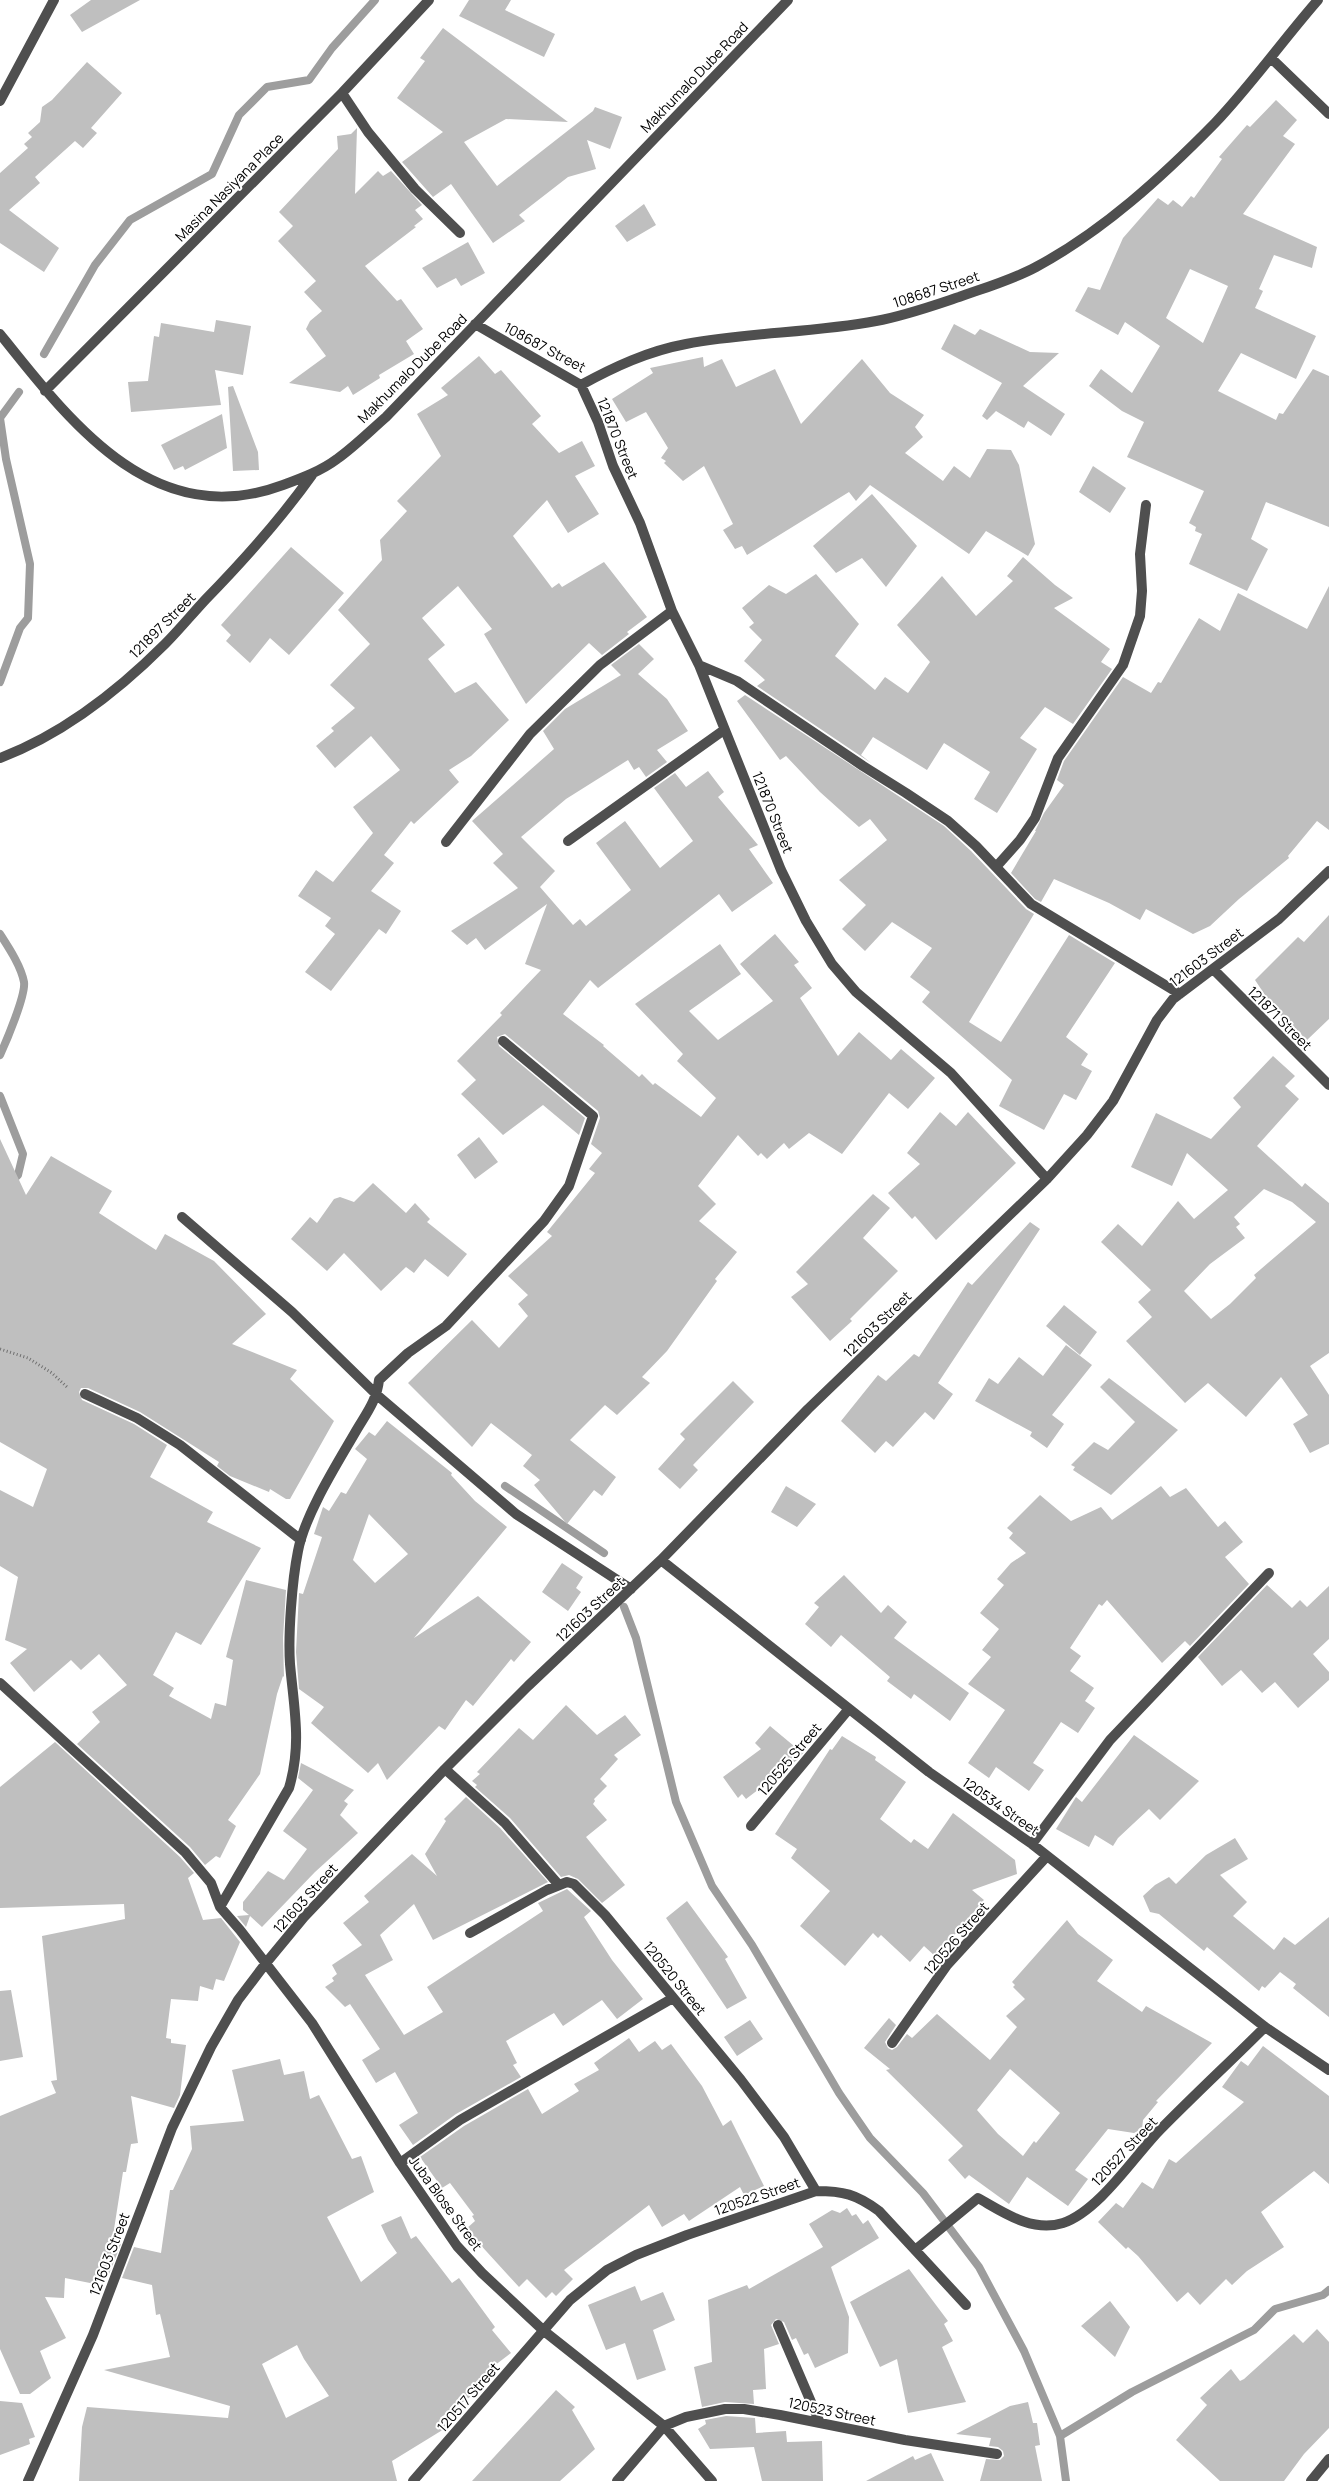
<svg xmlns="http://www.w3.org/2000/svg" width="1329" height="2481" viewBox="0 0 1329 2481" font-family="Manrope,sans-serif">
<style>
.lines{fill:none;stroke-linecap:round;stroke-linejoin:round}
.stream{stroke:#9d9d9d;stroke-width:8}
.building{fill:#bfbfbf;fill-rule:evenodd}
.path{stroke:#717171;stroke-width:3;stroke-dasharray:1 2.5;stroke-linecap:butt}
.street{stroke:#4f4f4f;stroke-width:10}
.labels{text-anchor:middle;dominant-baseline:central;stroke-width:4;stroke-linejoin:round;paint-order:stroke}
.street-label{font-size:14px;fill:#000;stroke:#fff}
</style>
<rect width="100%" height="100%" fill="#fff"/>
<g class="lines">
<path class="stream" d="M44,354L95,265L130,220L212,174L239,115L267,87L309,80L332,48L375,0
M0,682L20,628L28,618L30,564L6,459L0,418L19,392
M0,934C9,948 21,966 24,982C26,995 6,1042 0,1055
M0,1096L23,1154L18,1175L0,1194
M505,1486L604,1553
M624,1607L636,1638L676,1802L712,1886L752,1945L839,2093L870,2138L923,2193L979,2267L1024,2351L1060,2436L1066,2481
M1060,2436L1132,2392L1254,2330L1275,2309L1323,2295L1329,2290"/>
</g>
<path class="building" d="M91,0H140L82,32L70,15Z
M469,0H511L505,10L555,34L544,57L459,16Z
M443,28L568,122L506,119L464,142L497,186L593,111L595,107L622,117L610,149L587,140L596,169L568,177L519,215L525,221L493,243L451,184L433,197L402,162L443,132L397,98L425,61L420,58Z
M87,62L122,93L91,128L97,133L83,148L75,141L35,177L40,183L9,210L59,248L44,272L0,243V173L28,148L24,144L32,137L28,133L40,122L42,107L52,100Z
M1276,100L1297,120L1283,136L1295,144L1243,214L1317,247L1312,268L1274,255L1259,289L1263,291L1255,308L1316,336L1296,379L1241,353L1218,391L1276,420L1279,413L1283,414L1313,369L1329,376V527L1266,502L1251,539L1268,549L1247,591L1189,564L1202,534L1195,531L1196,527L1189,523L1204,491L1127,457L1144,422L1122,411L1089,386L1101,369L1132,393L1160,346L1125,322L1118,335L1075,311L1088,287L1100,290L1123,238L1158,198L1168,205L1173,200L1182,207L1191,196L1194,198L1222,159L1219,157L1247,125L1250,127ZM1190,269L1228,286L1203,343L1166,318Z
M357,128L355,194L378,171L383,176L391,171L422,205L415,210L423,219L414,226L416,227L365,266L397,301L401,299L423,329L406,341L414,354L379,375L380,378L353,395L348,386L340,392L289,383L326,356L306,329L310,321L322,311L304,292L316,281L278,241L293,226L279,212L338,149L337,136L351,134Z
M644,204L656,225L627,242L615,226Z
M468,242L485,273L461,286L456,278L437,288L422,268Z
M216,320L251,326L243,375L215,370L221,405L131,412L128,382L148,381L154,336L159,337L161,323L214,332Z
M954,324L975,335L980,329L1030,352L1059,353L1023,386L1065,414L1051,436L1028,421L1024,428L996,411L987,420L982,416L1002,383L941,349Z
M479,356L495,374L501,370L541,416L532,424L559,453L582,441L595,466L575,476L599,514L568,533L547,500L513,536L552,588L559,583L562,587L604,562L647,617L627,632L629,634L602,655L589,643L526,704L484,634L492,629L458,586L422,618L445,645L428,659L455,693L476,682L509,720L471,756L449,770L459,782L414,824L411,821L384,855L394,863L371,891L401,911L386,934L379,929L331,991L305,972L335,934L325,926L331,918L298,896L316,870L333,882L373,833L353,807L400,770L371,736L335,768L316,746L334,731L331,728L355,708L330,685L370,644L338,610L382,560L380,540L407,511L397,501L441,456L417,414L448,395L441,388Z
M703,357L704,367L722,359L736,387L775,369L801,424L862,359L890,393L924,415L915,427L923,437L905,453L943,481L954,466L970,478L987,449L1011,450L1019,465L1035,544L1028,556L986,531L969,554L870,485L856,501L849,492L747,555L742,546L735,549L723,530L733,524L704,466L683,481L664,463L666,461L661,458L668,448L646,412L626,422L612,399L653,373L650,368Z
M233,386L258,452L259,470L233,471L228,387Z
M222,414L227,448L185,470L183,466L174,470L161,445Z
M1093,466L1126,488L1110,513L1079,492Z
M872,494L917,546L886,587L862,558L836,573L813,546Z
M291,547L344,593L289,655L270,638L250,663L226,641L231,635L221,625Z
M1023,557L1055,585L1073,598L1054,608L1110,649L1101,662L1112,669L1073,724L1045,707L1020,738L1037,749L997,813L974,799L990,772L944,743L927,770L873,737L861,755L871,763L757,686L765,680L744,661L762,640L749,627L754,623L742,608L769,585L786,594L816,574L859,624L835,656L875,690L885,677L908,693L930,662L897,625L942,576L976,616L1013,581L1007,576Z
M1329,586V830L1317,821L1288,856L1289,858L1239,899L1210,926L1193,934L1146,909L1140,920L1109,903L1054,879L1041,902L1035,899L1011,873L1036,831H1035L1044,813L1064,785L1057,780L1064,761L1123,677L1151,693L1158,682L1161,683L1199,618L1220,631L1238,593L1307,629Z
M639,644L654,659L638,674L667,699L688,731L657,750L667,762L646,777L639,767L634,770L628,760L566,799L521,837L555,871L540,887L573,925L580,919L586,926L631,890L596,843L625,821L660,868L693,841L654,788L675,773L686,787L708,771L724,792L718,797L758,845L749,849L773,883L732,912L719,894L598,988L590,980L563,1014L604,1045L603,1046L639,1077L642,1074L653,1085L655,1083L701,1117L716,1098L677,1061L683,1054L635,1004L720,944L741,974L689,1011L718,1040L773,1001L740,964L775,934L799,962L794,965L812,988L800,998L838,1056L859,1032L891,1060L901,1049L935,1078L908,1109L889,1093L842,1154L809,1133L789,1149L784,1143L767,1159L761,1153L758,1156L738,1135L698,1186L716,1204L699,1221L737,1252L715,1279L717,1281L667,1351L642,1377L650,1383L617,1415L605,1405L570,1440L616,1477L602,1496L594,1490L567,1524L534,1485L540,1480L523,1466L532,1455L491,1423L472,1447L408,1383L472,1320L499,1348L528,1316L518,1304L528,1295L508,1276L552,1236L547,1232L595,1173L589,1169L602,1153L591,1144L600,1118L598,1111L505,1034L497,1037L499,1046L585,1118L579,1135L543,1105L503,1135L461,1094L476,1080L457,1061L502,1015L500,1013L541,970L525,964L547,904L485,950L476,938L467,945L451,931L518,888L493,863L503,854L472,821L554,749L543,731L565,709L621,675L611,665Z
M745,695L944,826L971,851L1026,909L1034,914L969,1022L1001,1042L1069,935L1115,963L1066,1037L1088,1054L1081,1065L1092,1071L1076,1100L1064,1094L1044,1130L999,1106L1012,1080L922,1002L930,992L910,977L932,948L892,922L865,951L842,929L866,905L839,880L887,840L870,819L859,827L820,792L786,756L780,760L737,701Z
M1329,915V1019L1307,1040L1262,998L1265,995L1255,980L1298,937L1304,942Z
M1273,1056L1295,1076L1285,1086L1299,1099L1257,1146L1302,1187L1305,1183L1329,1203V1353L1310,1366L1329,1395V1444L1310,1453L1293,1424L1308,1415L1281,1377L1246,1417L1208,1383L1185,1403L1126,1341L1152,1317L1138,1302L1151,1290L1101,1242L1118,1224L1142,1246L1178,1201L1194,1219L1228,1190L1187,1153L1172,1186L1131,1167L1156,1113L1211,1139L1241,1107L1233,1098ZM1264,1189L1292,1202L1316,1222L1254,1275L1256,1278L1230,1304L1211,1319L1184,1291L1210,1264L1245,1238L1236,1227L1240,1224L1234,1217Z
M940,1112L956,1126L968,1112L1016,1163L936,1240L915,1216L912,1219L888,1193L920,1164L907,1153Z
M479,1137L498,1162L475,1179L457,1155Z
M0,1139L26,1195L51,1156L112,1191L99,1213L156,1250L165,1234L214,1261L266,1314L232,1344L297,1370L290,1379L334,1421L290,1499H286L270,1489L269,1492L230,1476L217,1466L219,1462L140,1412L88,1388H81L79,1392L82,1400L134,1424L167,1445L150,1477L213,1512L207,1522L261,1548L201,1645L176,1632L153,1675L174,1688L169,1696L211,1719L215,1703L226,1706L233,1660L226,1657L246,1580L286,1590L283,1638L284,1677L283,1676L277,1694L260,1774L228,1820L236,1826L220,1858L216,1856L205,1865L190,1847L77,1744L100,1722L92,1712L127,1685L99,1654L81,1670L71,1660L34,1692L10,1663L27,1649L5,1640L18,1577L0,1566V1490L33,1507L47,1469L0,1442Z
M373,1183L406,1213L415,1203L430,1219L427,1222L467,1254L448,1277L425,1259L414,1273L406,1267L381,1291L344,1253L327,1271L291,1239L310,1217L317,1223L334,1199L340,1197L354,1202Z
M873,1194L890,1208L863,1238L898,1271L850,1319L852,1321L830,1341L791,1297L808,1284L796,1272Z
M1030,1222L1040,1229L938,1383L953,1394L934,1420L925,1412L893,1447L886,1441L875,1453L841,1421L878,1375L886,1381L914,1354L919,1357L968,1282L972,1285Z
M1064,1305L1097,1332L1080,1355L1046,1326Z
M1066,1345L1092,1365L1052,1415L1064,1424L1047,1448L1030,1436L1032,1432L975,1401L989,1378L998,1384L1019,1357L1043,1376Z
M1109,1378L1178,1430L1111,1495L1073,1470L1075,1467L1071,1465L1094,1442L1108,1450L1135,1422L1100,1387Z
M733,1381L754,1402L693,1465L698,1470L680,1489L658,1469L685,1439L680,1434Z
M387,1421L452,1473L451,1475L475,1501L507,1527L414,1638L478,1596L531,1642L514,1662L511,1659L473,1706L466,1700L445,1730L439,1726L387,1780L378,1763L368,1773L311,1723L324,1707L299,1689L296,1652L299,1593L303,1594L322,1537L314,1534L323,1507L329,1511L341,1492L346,1494L367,1459L355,1449L369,1432L375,1436ZM369,1514L408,1554L375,1583L353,1560Z
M786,1486L816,1504L797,1527L771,1512Z
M1161,1486L1170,1497L1186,1488L1218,1527L1225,1521L1243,1542L1225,1557L1249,1584L1190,1646L1185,1641L1162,1663L1107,1600L1102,1606L1099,1604L1070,1648L1081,1656L1070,1671L1094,1688L1085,1701L1095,1708L1078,1733L1061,1722L1033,1763L1044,1770L1029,1791L996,1767L989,1778L968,1763L1005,1710L968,1684L991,1657L982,1650L999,1629L980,1613L1004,1585L997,1579L1011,1563L1026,1553L1009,1538L1013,1533L1007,1528L1040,1495L1071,1521L1101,1507L1112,1520Z
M562,1563L583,1577L576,1588L581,1592L568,1611L542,1592Z
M844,1575L881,1613L888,1605L907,1622L894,1638L969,1693L950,1721L914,1694L911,1699L887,1681L890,1677L841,1635L831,1647L805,1624L819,1607L814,1603Z
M1267,1585L1292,1608L1300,1600L1307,1607L1329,1586V1639L1313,1654L1329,1672V1680L1298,1708L1275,1682L1262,1693L1241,1670L1222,1686L1198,1657Z
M566,1705L597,1735L625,1715L641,1735L614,1755L618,1759L600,1779L607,1786L594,1799L595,1801L593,1804L607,1820L586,1837L625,1885L602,1903L578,1879L569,1875L561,1877L510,1818L475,1787L477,1785L472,1781L480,1774L477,1772L519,1728L533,1740Z
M770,1726L800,1751L804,1752L797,1760L746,1799L742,1794L738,1798L723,1777L761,1749L755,1743Z
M1134,1735L1199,1781L1160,1820L1149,1809L1118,1838L1113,1846L1095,1835L1089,1847L1056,1829L1076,1797L1082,1802Z
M842,1736L876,1757L875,1760L906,1782L880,1819L911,1843L914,1839L928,1849L953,1813L1015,1860L1017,1874L972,1890L984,1900L936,1957L924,1946L910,1962L881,1935L878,1938L873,1933L845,1966L800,1926L830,1891L791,1858L797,1849L775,1834L830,1749L832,1750Z
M55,1742L180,1857L194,1873L188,1878L203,1920L221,1918L240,1942L224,1981L216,1979L213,1990L200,1986L198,2001L171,1999L166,2038L171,2039V2043L186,2045L180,2095L174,2108L131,2096L138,2143L131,2144L126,2172H123L112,2242L121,2244L109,2274L98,2272L95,2284L65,2278L64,2298L45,2297L66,2338L40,2351L51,2378L30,2394H20L0,2349V2116L56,2093L51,2081L57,2080L42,1936L125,1919L124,1904L0,1908V1787Z
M301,1763L354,1790L344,1801L348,1804L340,1815L358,1833L315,1872L262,1927L250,1916L246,1927L237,1916L249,1915L243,1910V1902L268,1871L284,1880L307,1849L283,1831L313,1790L298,1778Z
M466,1797L500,1828L548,1882L433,1940L414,1904L380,1935L393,1960L365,1975L404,2035L443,2012L427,1987L543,1911L538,1903L567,1889L591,1911L584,1917L612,1960L643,1999L617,2019L602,2000L563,2026L554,2013L506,2041L517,2063L513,2065L521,2077L456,2114L413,2145L399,2125L418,2113L395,2072L376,2083L362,2060L380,2049L350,2004L345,2007L325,1987L334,1981L332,1978L337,1974L332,1965L362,1945L343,1923L369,1902L364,1896L412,1854L437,1876L425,1854L446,1821L444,1819Z
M1235,1838L1248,1859L1220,1875L1247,1902L1233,1916L1274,1950L1284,1937L1295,1945L1329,1917V2017L1293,1988L1296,1984L1280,1972L1265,1988L1262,1986L1259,1991L1207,1947L1204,1951L1159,1914L1150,1912L1143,1896L1155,1885L1169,1877L1176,1884L1206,1855Z
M687,1901L728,1957L725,1959L747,1998L727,2009L666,1918Z
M1067,1920L1078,1934L1113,1960L1097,1981L1142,2012L1146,2006L1212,2043L1156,2101L1158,2102L1143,2120L1142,2129L1134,2133L1108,2129L1075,2170L1088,2179L1068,2206L1027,2177L1009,2204L969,2175L965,2179L948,2160L963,2146L886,2070L890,2069L864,2048L889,2018L896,2025L885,2042L888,2048L892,2050L897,2047L907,2034L912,2038L937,2014L990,2060L1017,2027L1006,2016L1025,1999L1013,1987L1015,1985L1012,1982ZM1010,2069L1060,2113L1036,2143L1034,2141L1023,2156L998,2134L977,2110Z
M11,1990L23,2057L0,2061V1991Z
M750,2020L763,2039L737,2056L724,2037Z
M629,2038L639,2052L655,2041L662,2050L671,2044L702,2086L723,2126L731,2120L764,2186L744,2195L740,2187L689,2221L684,2214L662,2227L649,2205L564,2270L573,2279L556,2296L552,2292L546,2298L527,2279L519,2287L466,2229L475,2221L472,2216L474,2215L450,2183L442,2188L420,2157L464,2126L528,2089L542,2114L579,2091L574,2084L599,2070L594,2063Z
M1263,2046L1329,2096V2184L1314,2171L1261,2212L1284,2247L1247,2271L1232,2285L1226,2279L1200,2305L1188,2292L1177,2302L1138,2256L1128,2247L1126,2249L1098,2222L1116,2203L1123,2208L1142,2182L1153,2189L1169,2159L1176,2163L1244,2102L1222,2087L1241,2061L1248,2066Z
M280,2059L284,2075L304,2071L310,2099L319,2095L352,2159L361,2156L374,2192L327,2217L361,2282L397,2253L388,2240L381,2225L401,2216L411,2239L416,2236L452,2283L459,2278L495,2327L492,2330L511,2353L490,2369L494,2373L480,2390L440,2418L449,2426L392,2461L397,2481H79L82,2427L87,2407L228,2418L230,2406L104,2370L170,2357L160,2314L156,2315L152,2285L122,2278L134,2247L161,2253L170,2190H173L192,2149L190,2126L244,2121L232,2070ZM297,2345L304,2359L329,2396L286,2418L262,2364Z
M847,2208L852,2216L856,2214L863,2224L868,2220L879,2238L831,2267L849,2317L848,2353L815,2368L808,2353L804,2355L796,2338L792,2340L784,2322L776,2319L771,2325L779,2344L764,2349L766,2389L753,2390L754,2404L725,2402L702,2407L694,2367L712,2362L708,2300L747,2285L749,2289L823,2247L809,2224L832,2210L840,2213Z
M909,2269L948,2321L944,2324L953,2341L942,2347L966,2402L908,2413L897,2359L880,2367L850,2302Z
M635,2286L641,2301L663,2292L675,2320L653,2330L666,2370L637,2380L625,2343L606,2350L588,2305Z
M1110,2301L1130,2327L1115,2357L1081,2326Z
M1317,2329L1329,2342V2428L1304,2454L1284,2481H1220L1176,2440L1207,2405L1200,2398L1231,2369L1240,2381L1244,2379L1294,2334L1303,2343Z
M556,2390L575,2407L572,2410L595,2449L560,2481H472Z
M0,2401L22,2403L35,2437L29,2439L30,2444L0,2455Z
M1028,2402L1033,2423H1037L1040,2445L1035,2446L1042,2481H980L986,2459L1000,2460L1004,2456L1003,2451L998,2447L989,2446L991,2438L956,2434L1010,2406Z
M726,2416L755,2418L756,2433L786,2431L787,2442L822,2441L823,2481H762L754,2447L710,2449L698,2429L706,2424L705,2420Z
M931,2453L944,2481H866L913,2456L915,2460Z"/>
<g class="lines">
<path class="path" d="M0,1349L28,1358L52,1373L68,1388"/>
<path class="street" d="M1271,58L1329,114
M342,93L368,132L415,189L460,233
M0,101L54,0
M475,324L581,385C614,367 648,351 686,344C748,332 813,333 876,321C904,316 932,306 959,297C984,288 1012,280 1036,267C1103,231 1162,177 1215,123C1252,84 1283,40 1318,0
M0,334C71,423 154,533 283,485C302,478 321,471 337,459C354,447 370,431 386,417L788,0
M581,385L598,422L613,466L640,523L672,611L699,665L781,870L806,921L832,964L856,992L951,1073L1047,1179
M45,391L342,93L429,0
M699,665L737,681L863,766L906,793L948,821L976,846L1031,904L1180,994
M0,758C61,735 119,690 165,644C179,630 192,614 206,599C244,560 280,520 312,475
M568,841L724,730
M446,842L530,734L600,665L672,611
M996,867L1020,840L1035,818L1058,758L1123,665L1140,616L1142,591L1140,554L1146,505
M1213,969L1329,1085
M182,1217L292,1312L377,1395L516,1514L631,1589
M85,1394L137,1418L180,1445L301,1540
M661,1560L929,1772L1032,1844L1265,2027L1329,2070
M0,1683L185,1852L211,1883L220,1907L240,1930L312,2023L400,2163L457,2246L482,2273L544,2331L664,2426L712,2481
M445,1769L505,1823L558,1884
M751,1826L848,1710
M1032,1844L1110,1740L1269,1573
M220,1907L289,1788C302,1744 294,1709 290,1664C288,1634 292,1581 298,1551C305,1514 337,1464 356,1431C366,1414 377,1400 379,1380L408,1353L446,1326L544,1221L569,1186L593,1116L503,1041
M470,1933L547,1890L567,1882L574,1884L605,1915L741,2080L784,2137L816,2191
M892,2043L947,1965L1047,1856
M400,2163L460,2120L673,1998
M915,2250L978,2198C1003,2212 1032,2233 1063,2223C1098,2211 1131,2161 1156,2134C1191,2098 1229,2063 1265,2027
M778,2325L820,2423
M28,2481L93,2335L172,2128L211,2047L238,2000L266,1963L304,1917L445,1769L528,1686L661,1560L808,1409L1047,1179L1087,1135L1113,1101L1157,1020L1173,999L1279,919L1329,871
M413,2481L570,2300L607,2270L636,2255L687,2235L816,2191C843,2191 856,2194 879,2211L966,2305
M617,2481L664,2426L686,2417L725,2409H744L780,2415L905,2440L997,2454
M1311,2481L1329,2459"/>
</g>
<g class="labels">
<g class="street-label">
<text transform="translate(694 77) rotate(-46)">Makhumalo Dube Road</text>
<text transform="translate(229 187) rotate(-45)">Masina Nasiyana Place</text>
<text transform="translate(936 289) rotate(-18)">108687 Street</text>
<text transform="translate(545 347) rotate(28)">108687 Street</text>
<text transform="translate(412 368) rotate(-45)">Makhumalo Dube Road</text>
<text transform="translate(618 438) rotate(68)">121870 Street</text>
<text transform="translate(162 625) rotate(-45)">121897 Street</text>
<text transform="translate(773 812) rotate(68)">121870 Street</text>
<text transform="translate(1206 957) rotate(-37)">121603 Street</text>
<text transform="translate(1280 1018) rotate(45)">121871 Street</text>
<text transform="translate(877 1324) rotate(-44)">121603 Street</text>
<text transform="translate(590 1609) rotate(-43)">121603 Street</text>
<text transform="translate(789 1759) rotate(-50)">120525 Street</text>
<text transform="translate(1001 1806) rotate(35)">120534 Street</text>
<text transform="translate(305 1898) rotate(-48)">121603 Street</text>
<text transform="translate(956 1938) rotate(-49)">120526 Street</text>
<text transform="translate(675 1978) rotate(51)">120520 Street</text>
<text transform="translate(1124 2151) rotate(-47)">120527 Street</text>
<text transform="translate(757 2196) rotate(-19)">120522 Street</text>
<text transform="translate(446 2203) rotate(54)">Juba Blose Street</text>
<text transform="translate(109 2254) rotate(-69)">121603 Street</text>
<text transform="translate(468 2397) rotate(-49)">120517 Street</text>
<text transform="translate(832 2411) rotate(12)">120523 Street</text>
</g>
</g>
</svg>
